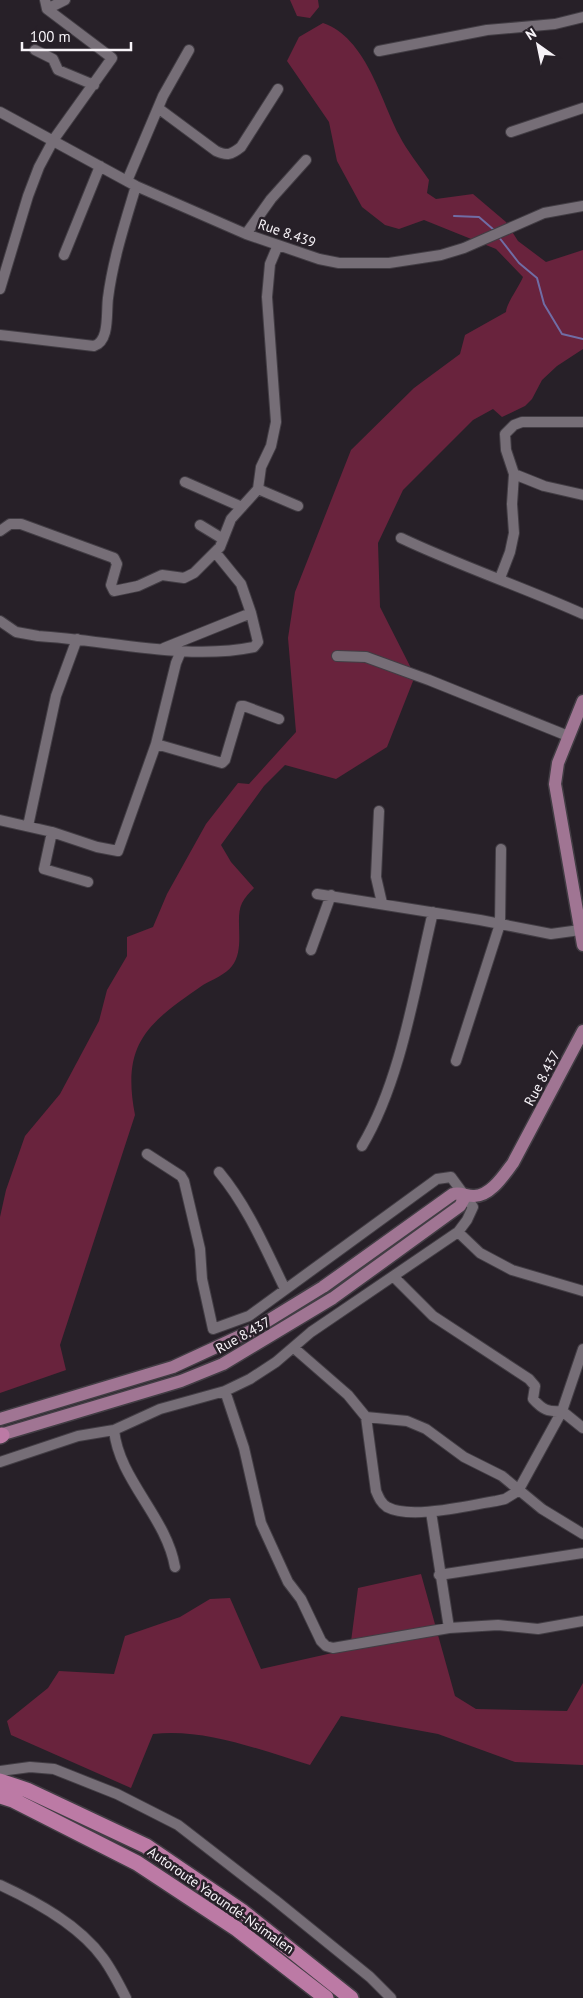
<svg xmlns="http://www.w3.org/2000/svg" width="583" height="1998" viewBox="0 0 583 1998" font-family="'PT Sans',sans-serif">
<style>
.green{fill:#69233d}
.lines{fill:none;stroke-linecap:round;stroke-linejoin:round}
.stream{stroke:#706da5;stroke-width:2}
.minor-casing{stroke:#423d44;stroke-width:12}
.major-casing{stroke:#423d44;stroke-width:15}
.highway-casing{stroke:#423d44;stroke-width:18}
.minor{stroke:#766e77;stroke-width:10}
.major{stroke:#a07593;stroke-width:12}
.highway{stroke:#bc7aa5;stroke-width:15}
.labels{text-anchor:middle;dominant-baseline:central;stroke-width:5;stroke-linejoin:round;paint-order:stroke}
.street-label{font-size:14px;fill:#f7f3f8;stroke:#272028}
</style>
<rect width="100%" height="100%" fill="#272028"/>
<path class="green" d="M290,0H318L319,7L310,18L297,16Z
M323,23C366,38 380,98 399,135C407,151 419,165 429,180L427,193L436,199L473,194L506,222L518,241L546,262L583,250V349L557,366L542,380L532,399L525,406L502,417L493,409L473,420L403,490L378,543L380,607L415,676L387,747L336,779L285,765L264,786L221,845L231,862L254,888C250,892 245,897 242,903C234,919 246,948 232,966C226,974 212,980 203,985C148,1023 121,1043 135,1115L60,1345L66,1370L0,1393V1217L6,1190L25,1136L60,1094L99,1021L107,990L127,956V937L153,927L167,894L206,824L238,783L249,784L296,732L288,638L295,592L351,450L414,388L460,354L465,335L506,312C506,304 519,287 523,277L496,249L424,220L399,229L385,225L362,207L337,161L329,122L287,61L299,37Z
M421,1574L455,1696L476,1709L567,1711L583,1683V1765L515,1762L438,1734L341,1716L310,1765C260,1750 205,1728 153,1734L131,1788L11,1735L7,1721L48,1688L59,1671L114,1674L125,1636L180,1617L210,1599L230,1598L261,1669L350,1649L358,1588Z"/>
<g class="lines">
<path class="stream" d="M454,216L479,217L494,230
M498,236L519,263L537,278L544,304L562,334L583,339"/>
<g class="minor-casing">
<path id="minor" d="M47,9L65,0
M35,50L53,59L58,70L94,85
M379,51L487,30L555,24L583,17
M158,108L216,151C227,156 231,155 241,147L278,89
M0,112L136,186L246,234L319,259L339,263H389L441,255L464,248L544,213L583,206
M511,132L583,108
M127,181L163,96L189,50
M246,234L271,199L306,160
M64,255L100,166
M0,289L28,196L39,167L54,139L112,58L47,9L45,0
M0,335L94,346C110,341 106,313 108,298C113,259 125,223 136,186
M514,474L544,486L583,495
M185,482L242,507
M258,489L298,506
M200,525L223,539
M0,531L10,524H21L114,558L117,564L111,585L114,591L138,586L162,575L184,578L194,573L220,547L231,519L258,489L261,467L271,446L276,422L267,297L270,264L278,245
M401,538C460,566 523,587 583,614
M500,578L510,552L514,533L512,504L514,474L506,450L505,434L514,425L522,422H583
M0,621L16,632L38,636C107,640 186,661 254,647L258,642L251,613
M164,648L251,613L241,584L215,552
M337,656L366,657L429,680L568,736
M156,744L222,763L225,760L241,706H244L279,719
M379,811L376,877L382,903
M0,820L52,832L97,847L118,851L156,744L176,663L181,651
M28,826L56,696L77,639
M52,832L44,869L88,882
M317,894L480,920L551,934L580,930
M311,950L331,895
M456,1061L500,924L501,849
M362,1146C401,1081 415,987 433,912
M219,1172C248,1207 265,1248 285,1289
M458,1232L480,1253L512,1270L583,1291
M394,1277L433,1316L529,1379L535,1386L533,1399C543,1410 548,1412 562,1411L583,1428
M294,1348L348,1395L366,1417L376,1491C379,1498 381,1503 387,1507C411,1520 469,1505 496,1501L505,1499L518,1491L562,1411L583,1349
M225,1391L244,1448L261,1523L288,1582L301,1599L321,1641L326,1646L333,1648L449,1628L498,1625L538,1629L583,1621
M366,1417L407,1421L426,1429L464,1457L502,1476L542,1509L583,1534
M114,1430C119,1480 166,1516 175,1567
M0,1462L78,1436L114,1430L160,1409L225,1391L250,1379L276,1362L311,1332L458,1232L467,1220L473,1207L451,1177L437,1179L249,1316L213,1329L202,1279L200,1249L184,1181L181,1176L147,1154
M431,1512L449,1628
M439,1575L583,1553
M0,1771L30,1767L54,1769L117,1794L178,1825L275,1900L370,1977L391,1998
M0,1885C37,1902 79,1925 103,1958C112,1970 119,1984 126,1998"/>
</g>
<g class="major-casing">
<path id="major" d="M583,701L558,763L555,784L583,945
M0,1419L173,1367L253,1330L323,1287L453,1194C461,1192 466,1196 473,1196C490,1197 504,1175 513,1163L583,1031
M0,1435L181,1381L223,1364L333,1298L460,1206L466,1195"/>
</g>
<g class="highway-casing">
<path id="highway" d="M0,1436L2,1435
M0,1781L27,1790L146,1846L243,1912L351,1998
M0,1796L13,1800L137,1863L237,1929L326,1998"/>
</g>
<use href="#minor" class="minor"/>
<use href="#major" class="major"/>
<use href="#highway" class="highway"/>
</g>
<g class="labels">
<g class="street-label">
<text transform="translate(287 233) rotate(19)">Rue 8.439</text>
<text transform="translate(542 1078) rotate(-62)">Rue 8.437</text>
<text transform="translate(243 1335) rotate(-29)">Rue 8.437</text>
<text transform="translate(221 1900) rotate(35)">Autoroute Yaoundé-Nsimalen</text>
</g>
</g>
<g transform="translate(538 45) rotate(327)" stroke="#272028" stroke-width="4" paint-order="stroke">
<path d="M0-4L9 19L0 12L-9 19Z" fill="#f7f3f8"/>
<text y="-8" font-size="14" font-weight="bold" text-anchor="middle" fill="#f7f3f8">N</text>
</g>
<path d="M22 42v8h109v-8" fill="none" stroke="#f7f3f8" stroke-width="2.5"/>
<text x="30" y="42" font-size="15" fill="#f7f3f8" stroke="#272028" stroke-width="4" paint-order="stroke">100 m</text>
</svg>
